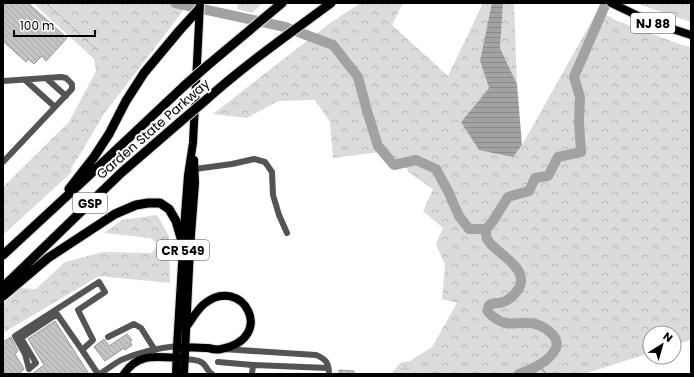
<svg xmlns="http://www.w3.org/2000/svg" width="694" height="377" viewBox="0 0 694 377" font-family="Poppins,sans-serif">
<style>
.forest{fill:url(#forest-crowns)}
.wetland{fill:url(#wetland-marsh)}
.water{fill:url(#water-rules)}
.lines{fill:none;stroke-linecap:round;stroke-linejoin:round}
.stream{stroke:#a2a2a2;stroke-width:1.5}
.river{stroke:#a2a2a2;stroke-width:10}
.building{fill:url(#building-back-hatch);stroke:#989898}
.major-casing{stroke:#dbdbdb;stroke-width:10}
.highway-casing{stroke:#dbdbdb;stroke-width:11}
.path{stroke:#767676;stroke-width:1;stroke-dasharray:1 2;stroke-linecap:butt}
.minor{stroke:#545454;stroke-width:6}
.major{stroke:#000;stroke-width:8}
.highway{stroke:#000;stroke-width:9}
.highway-bridge-casing{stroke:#dbdbdb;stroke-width:11;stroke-linecap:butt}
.highway-bridge{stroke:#000;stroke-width:9}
.labels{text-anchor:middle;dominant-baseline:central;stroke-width:4;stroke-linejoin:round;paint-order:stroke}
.shield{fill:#fff;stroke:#4c4c4c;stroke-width:1}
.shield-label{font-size:12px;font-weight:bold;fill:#000}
.street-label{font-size:13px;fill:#000;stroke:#fff}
</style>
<defs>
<pattern id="forest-crowns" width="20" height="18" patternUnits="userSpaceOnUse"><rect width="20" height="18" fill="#dbdbdb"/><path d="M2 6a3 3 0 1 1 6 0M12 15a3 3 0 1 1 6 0" fill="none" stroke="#bababa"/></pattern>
<pattern id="wetland-marsh" width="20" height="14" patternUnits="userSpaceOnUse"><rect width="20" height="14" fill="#dbdbdb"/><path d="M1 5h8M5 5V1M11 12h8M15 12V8" fill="none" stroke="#bababa"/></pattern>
<pattern id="water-rules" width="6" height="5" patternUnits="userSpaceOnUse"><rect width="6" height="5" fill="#a2a2a2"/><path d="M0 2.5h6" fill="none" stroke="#8a8a8a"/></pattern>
<pattern id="building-back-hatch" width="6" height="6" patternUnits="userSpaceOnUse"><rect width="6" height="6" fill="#c4c4c4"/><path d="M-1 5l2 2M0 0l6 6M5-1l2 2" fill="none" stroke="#a7a7a7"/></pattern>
</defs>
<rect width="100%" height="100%" fill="#fff"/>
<path class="forest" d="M33,3H189L188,8H185L104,114L71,169L72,172L3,235V187L69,122L96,71L94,59Z
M238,3H263L252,13L237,9Z
M361,3H403L392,25L448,76L483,3H514L517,84L500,48L503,4L480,61L489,88L461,122L513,157L522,145L598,10L617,21L682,45L691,47V340L674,345V333H650V353L584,374H427L410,361L432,347L457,303L442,299L445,265L436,244L443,228L423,211L433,189L408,172L407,168H402L380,152L333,158L330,122L315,100L278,101L247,118L213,114L330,23Z
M638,3H691V22L641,5Z
M157,215L169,236L170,283L99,276L3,333V304L20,288L36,289L65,262L103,252L152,253L158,244L150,238L104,233L122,220Z"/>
<path class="wetland" d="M410,361L427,374H391L400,363Z"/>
<path class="water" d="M492,3L503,4L500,48L517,84L522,145L513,157L479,150L461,122L489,88L480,61Z"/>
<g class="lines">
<path class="stream" d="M539,365L546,374"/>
<path class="river" d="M175,3L285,27L333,45L358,77L367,111L378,146L394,165L416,160L436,169L448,191L459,216L469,229H486
M486,229L493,221L508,197L529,191L535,178L548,176L558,157L581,152L579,122L580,97L574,77L606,3
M486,229C486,233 486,236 487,239C495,253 523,264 521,282C520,290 510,300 503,302C495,305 487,300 488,312C493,317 499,322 506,323C511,324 516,323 522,323C533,322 544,326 552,334C556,338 558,342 556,348C548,363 534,368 519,374"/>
</g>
<path class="building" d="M3,3H28L67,38L46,61L42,56L34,64L28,59L26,62L3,41Z
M55,321L89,374H32L44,365L28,339Z
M127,334L132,340L130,342L132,345L125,350L124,348L105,361L94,347L104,339L109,346Z
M11,337L18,351L15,354L24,369L19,374H3V342Z
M339,370L354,371V374H339Z"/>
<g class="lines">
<g class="major-casing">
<path id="major" d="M611,3L651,22L691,35
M180,347C190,347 199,348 208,348C212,349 217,350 221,349C278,338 242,273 204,304C197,310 192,319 187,326
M124,374C138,352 158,357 181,358
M176,374L177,346L185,215L188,175L193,143L200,3
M184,374L190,248L195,183L194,160"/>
</g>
<g class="highway-casing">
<path id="highway" d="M208,65L282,3
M207,99C246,64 289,34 331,3
M69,189L94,157L109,134L126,101L144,73L179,31L199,9
M3,255L82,182L184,86
M3,287L121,173L180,122
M3,296L48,258L115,214L136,205L148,203H160L169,209L176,221L184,248"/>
</g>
<path class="path" d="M46,3L97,50"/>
<path class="minor" d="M46,78L66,96
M25,80L55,107
M3,81L61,77L66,78L72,84V89L3,162
M195,169L232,164L254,159L265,162L272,172L273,195L279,215L287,233
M99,282L105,292L78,310L93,340L82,350L57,314L21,338L36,363L29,369L25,354L15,336Z
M108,337L134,324L141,328L155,350
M223,349L316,355C326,359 329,363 329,374
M82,350L98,374
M185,359C193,360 201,359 206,367C208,370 209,372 212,374
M218,362L253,365L252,374
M253,365L328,368
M100,374C107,369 114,364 121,360C139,352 158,348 177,346"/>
<use href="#major" class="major"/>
<use href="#highway" class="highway"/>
<g class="highway-bridge-casing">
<path id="highway-bridge" d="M184,86L208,65
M180,122L207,99"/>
</g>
<use href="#highway-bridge" class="highway-bridge"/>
</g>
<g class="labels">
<g class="shield">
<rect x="631" y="13" width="44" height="20" rx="3"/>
<rect x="73" y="193" width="34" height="20" rx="3"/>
<rect x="157" y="240" width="52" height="20" rx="3"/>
</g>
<g class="shield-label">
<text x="653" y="23">NJ 88</text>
<text x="90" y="203">GSP</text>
<text x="183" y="250">CR 549</text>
</g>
<g class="street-label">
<text transform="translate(153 129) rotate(-41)">Garden State Parkway</text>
</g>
</g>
<rect width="694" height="377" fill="none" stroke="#000000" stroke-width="8"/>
<g transform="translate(662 345) rotate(37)"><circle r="19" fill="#ffffff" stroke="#999999"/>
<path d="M0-3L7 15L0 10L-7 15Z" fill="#000000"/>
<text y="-6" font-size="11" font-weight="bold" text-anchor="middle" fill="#000000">N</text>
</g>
<path d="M14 30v6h81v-6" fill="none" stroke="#000000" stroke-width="2"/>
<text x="20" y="30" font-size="12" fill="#000000" stroke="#ffffff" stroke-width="3" paint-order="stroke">100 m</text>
</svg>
